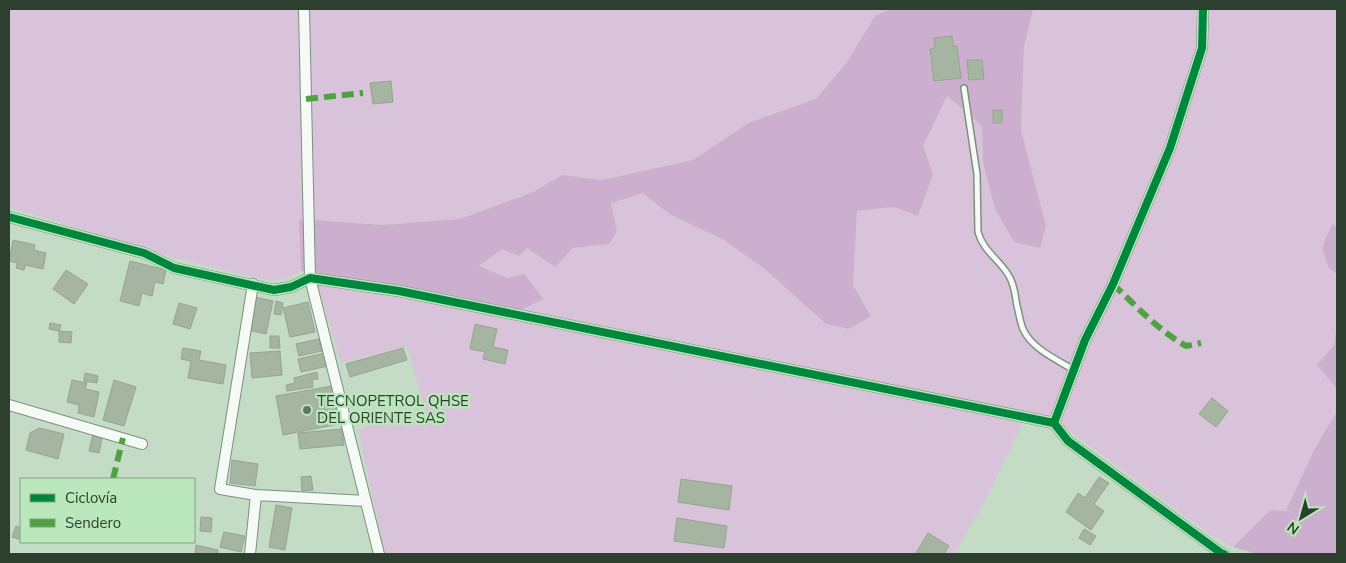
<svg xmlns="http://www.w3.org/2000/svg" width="1346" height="563" viewBox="0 0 1346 563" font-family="'Nunito Sans',sans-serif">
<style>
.green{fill:#d9c3db}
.forest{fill:#ccafce}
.building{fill:#a6b5a1;stroke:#95a490}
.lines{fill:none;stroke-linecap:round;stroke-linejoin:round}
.service-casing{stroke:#7d907e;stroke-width:8}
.minor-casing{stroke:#7d907e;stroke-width:12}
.service{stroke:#f6faf6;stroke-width:5}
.minor{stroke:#f6faf6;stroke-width:10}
.quiet{stroke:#4fa142;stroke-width:6;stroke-dasharray:12 6;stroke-linecap:butt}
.cycleway-casing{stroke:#bae7bc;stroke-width:11}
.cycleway{stroke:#00873e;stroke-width:8}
.poi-dot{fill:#627663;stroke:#bae7bc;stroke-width:2}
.labels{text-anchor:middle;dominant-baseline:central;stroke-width:4.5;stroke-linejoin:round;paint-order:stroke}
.poi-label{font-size:15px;fill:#2d3f2e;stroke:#bae7bc;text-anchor:start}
</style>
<rect width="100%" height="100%" fill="#c4dcc5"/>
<path class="green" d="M9,9H891L875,16L847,62L816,99L748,123L693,160L602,180L562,175L533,192L460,219L383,225L299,219L301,271L284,279L271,281L175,258L9,207Z
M1033,9H1337V227L1332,225L1329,268L1337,274V324L1334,345L1317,365L1336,388V413L1314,450L1286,512L1270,510L1233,547L1209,534L1051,417L1027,413L989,493L954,554H385L358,429L425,411L407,346L341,363L314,273L399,287L507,278L478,266L502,249L527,247L555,267L573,248L608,244L617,232L611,203L643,193L669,214L724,240L766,270L826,324L871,315L853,285L857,211L894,207L918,215L933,174L923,146L947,96L982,126L983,163L1014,242L1040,248L1046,226L1021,130L1024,47Z"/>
<path class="forest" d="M891,9H1033L1024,47L1021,130L1046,226L1040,248L1014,242L995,209L983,163L982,126L947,96L923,146L933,174L918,216L894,207L857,211L853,285L871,316L849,329L826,324L766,270L724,240L669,214L643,193L611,203L617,232L609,244L573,248L555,267L527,248L519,256L502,249L479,266L507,278L524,274L543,299L521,310L399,287L301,271L299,219L383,225L460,219L533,192L562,175L602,180L693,160L748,123L816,99L847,62L875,16Z
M1332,224L1337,227V274L1329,268L1322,248Z
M1337,324V554H1257L1233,547L1270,510L1286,511L1314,450L1336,413V388L1317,365L1334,345Z"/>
<path class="building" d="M952,36L953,46H957L961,78L934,81L930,49L935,48L934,38Z
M967,60H982L984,79L969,80Z
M391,81L393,102L373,104L370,83Z
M993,110H1002V123H993Z
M13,240L35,245L34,250L46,253L43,269L25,265L24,270L16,268L17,263L9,261Z
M130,261L166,270L163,284L155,282L152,296L142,293L139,306L120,301Z
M66,270L88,284L74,304L53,289Z
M255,297L273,301L266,334L248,330Z
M276,301L283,303L281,315L274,314Z
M308,302L315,332L290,337L283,308Z
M179,303L197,308L190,329L173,324Z
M50,323L61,325L59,331L49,329Z
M475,324L497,329L493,347L508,350L505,364L483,359L485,352L470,349Z
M59,331L72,332L71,343L59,342Z
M270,336H279L280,348H270Z
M319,339L322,351L299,356L296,344Z
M183,348L201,351L199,360L226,365L223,384L188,378L191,361L181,359Z
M403,348L407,360L350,377L346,364Z
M280,351L282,375L252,378L250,353Z
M325,353L328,366L301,372L298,359Z
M317,372L318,379L312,380L313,387L287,391L286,385L295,383L294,378Z
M85,373L98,376L97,383L84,381Z
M72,380L87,383L85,389L99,392L94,417L78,413L79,405L67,402Z
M114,380L136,387L124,426L103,420Z
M332,386L339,424L283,435L276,396Z
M1212,398L1228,411L1216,427L1199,414Z
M39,428L64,434L58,459L26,450L30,433Z
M342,429L344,445L300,449L298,433Z
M94,430L103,432L99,453L89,451Z
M232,460L258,464L255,486L230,483Z
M311,476L313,490L302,491L301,477Z
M1099,477L1109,483L1094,504L1104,511L1091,530L1066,512L1078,493L1085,498Z
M681,479L732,486L729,510L678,502Z
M276,505L292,508L285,550L269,547Z
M201,517L212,518L211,532L200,531Z
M677,518L727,526L724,548L674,541Z
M16,526L21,528V540L12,537Z
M1084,529L1096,536L1090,545L1079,538Z
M224,532L245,536L241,552L220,547Z
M928,533L949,546L944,554H918L916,553Z
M196,545L218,550L217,554H195Z"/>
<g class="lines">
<g class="service-casing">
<path id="service" d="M964,88L977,174L978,232C983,251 1000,260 1009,276C1015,286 1015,296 1017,306C1019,313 1020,322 1023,329C1032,349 1056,359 1074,370"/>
</g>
<g class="minor-casing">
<path id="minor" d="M304,9L310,278L379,554
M1203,9L1202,48L1170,148L1113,284L1085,340L1054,423L1068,441L1221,553L1224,554
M9,217L144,253L174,268L274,290L291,287L310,278L399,291L1054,423
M253,284L220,489L256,495L366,501
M9,405L142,444
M250,554L256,495"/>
</g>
<use href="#service" class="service"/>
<use href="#minor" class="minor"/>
<path class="quiet" d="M306,99L363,93
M1113,284C1136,306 1158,330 1186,346L1201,343
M113,479L123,438"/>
<g class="cycleway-casing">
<path id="cycleway" d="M1203,9L1202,48L1170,148L1113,284L1085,340L1054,423L1068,441L1221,553L1224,554
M9,217L144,253L174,268L274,290L291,287L310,278L399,291L1054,423"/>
</g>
<use href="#cycleway" class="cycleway"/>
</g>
<circle class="poi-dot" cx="307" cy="410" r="5"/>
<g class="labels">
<g class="poi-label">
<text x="317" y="401">TECNOPETROL QHSE<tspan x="317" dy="17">DEL ORIENTE SAS</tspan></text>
</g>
</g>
<rect width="1346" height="563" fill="none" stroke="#2d3f2e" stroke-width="20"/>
<rect x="20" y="478" width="175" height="65" fill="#bae7bc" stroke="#82a483"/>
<rect x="30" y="494" width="25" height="8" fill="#00873e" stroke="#82a483"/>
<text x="65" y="503" font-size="15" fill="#2d3f2e">Ciclovía</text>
<rect x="30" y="519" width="25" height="8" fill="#4fa142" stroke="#82a483"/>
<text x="65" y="528" font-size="15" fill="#2d3f2e">Sendero</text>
<g transform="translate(1301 518) rotate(217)" stroke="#bae7bc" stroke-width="4" paint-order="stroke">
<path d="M0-4L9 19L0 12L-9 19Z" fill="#2d3f2e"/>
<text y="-8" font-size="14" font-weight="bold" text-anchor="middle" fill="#2d3f2e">N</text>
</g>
</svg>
